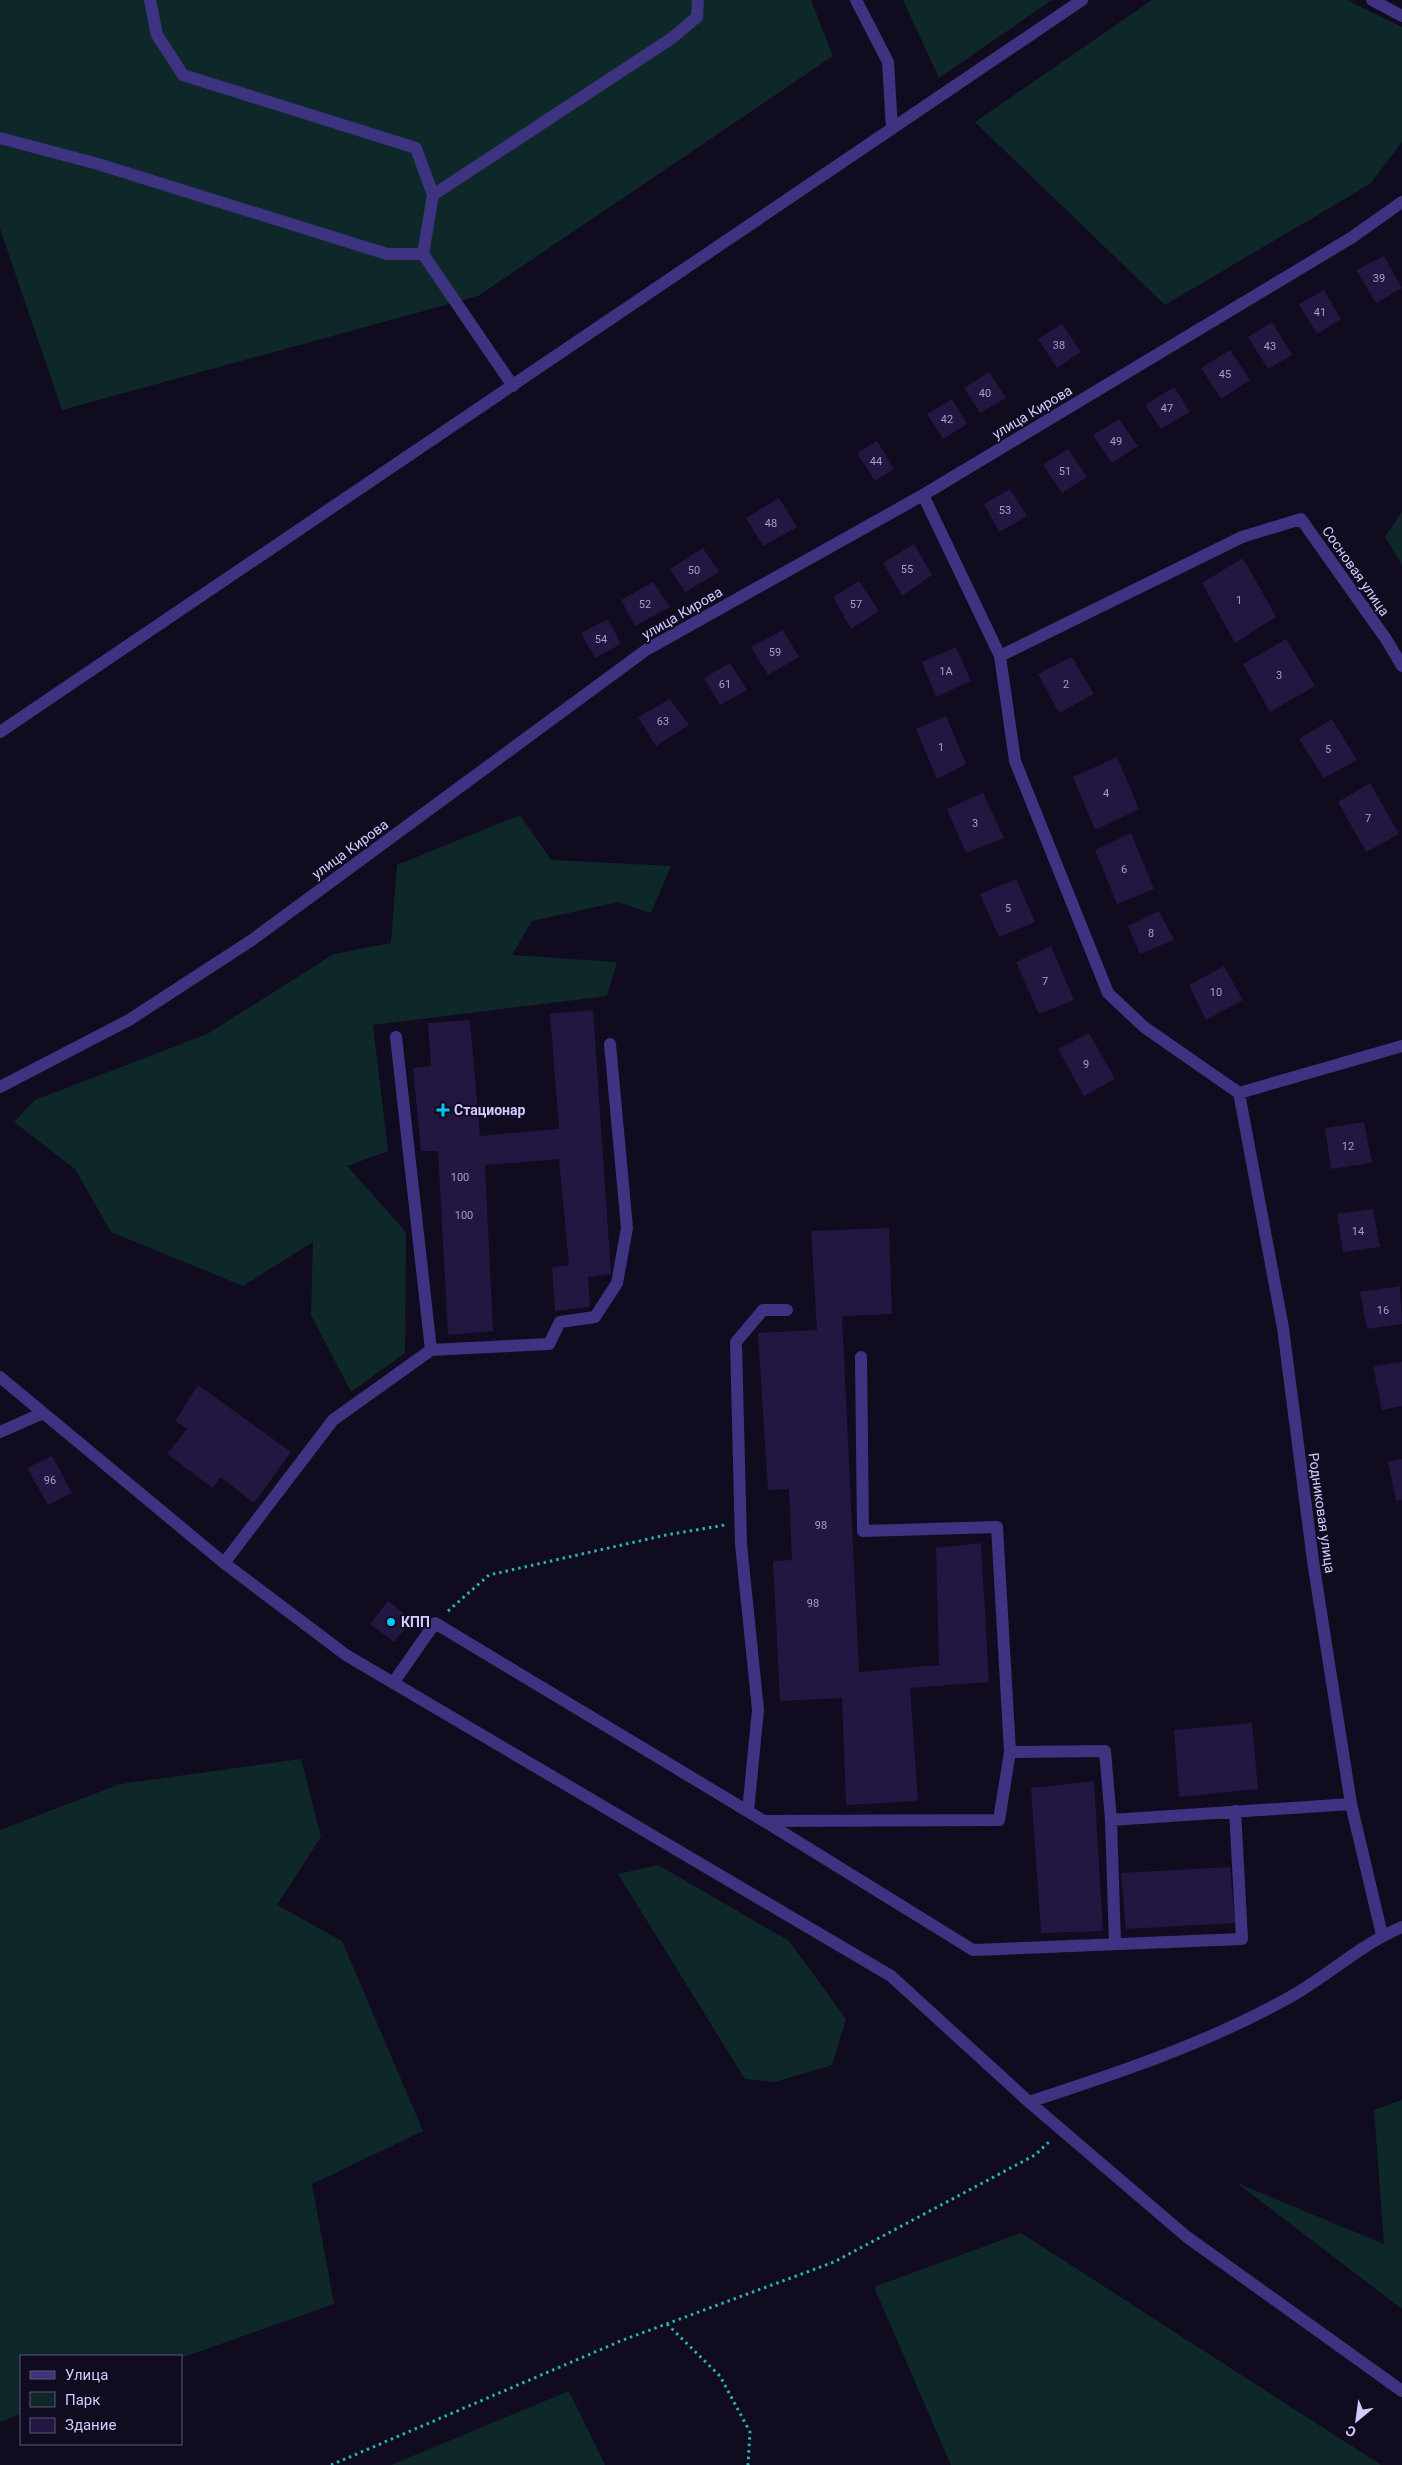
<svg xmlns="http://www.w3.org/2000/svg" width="1402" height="2465" viewBox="0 0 1402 2465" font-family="Roboto,sans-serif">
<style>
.green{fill:#0e282a}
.building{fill:#231641}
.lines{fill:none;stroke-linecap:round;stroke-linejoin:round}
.path{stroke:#26b3b6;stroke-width:3;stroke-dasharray:2.5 4;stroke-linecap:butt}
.minor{stroke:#3d3381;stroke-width:12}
.poi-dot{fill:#00c8f5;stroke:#100b1f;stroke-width:2}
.labels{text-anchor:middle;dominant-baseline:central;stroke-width:4;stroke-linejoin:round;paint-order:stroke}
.number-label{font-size:11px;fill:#a89dd0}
.street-label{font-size:14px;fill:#d4caff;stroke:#100b1f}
.poi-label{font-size:14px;font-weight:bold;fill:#d4caff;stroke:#100b1f;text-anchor:start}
</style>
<rect width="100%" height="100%" fill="#100b1f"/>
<path class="green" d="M0,0H811L833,56L478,296L62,410L0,229Z
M903,0H1052L939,78Z
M1152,0H1347L1402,27V142L1370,184L1165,305L975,122Z
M1402,512V565L1385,537Z
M520,815L551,860L671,866L651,913L618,902L532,921L512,955L617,962L607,996L373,1025L388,1151L347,1166L406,1232L405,1353L351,1392L311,1315L313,1242L243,1286L111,1232L75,1169L14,1122L35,1100L207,1034L334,954L391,943L397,865Z
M301,1759L321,1837L277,1905L342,1941L423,2131L312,2184L334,2304L181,2358V2356H21V2414L0,2422V1830L120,1784Z
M658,1865L789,1941L846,2019L832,2065L775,2082L745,2079L618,1874Z
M1402,2100V2309L1237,2183L1384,2244L1374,2110Z
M1021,2233L1381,2465H951L874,2287Z
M569,2391L605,2465H391Z"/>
<path class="building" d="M1384,256L1402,288L1376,303L1356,270Z
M1324,290L1341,319L1317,334L1299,304Z
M1272,322L1292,355L1268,369L1248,337Z
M1062,324L1081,352L1057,368L1038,339Z
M1230,350L1250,380L1221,399L1201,368Z
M989,372L1006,398L980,413L964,388Z
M1174,387L1190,412L1161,429L1145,405Z
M952,399L967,424L943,439L927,414Z
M1119,419L1138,446L1112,463L1093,435Z
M877,441L894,469L875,481L857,453Z
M1068,449L1087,477L1062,493L1043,465Z
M1010,489L1027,516L999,532L984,504Z
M779,498L797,527L763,546L746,518Z
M914,544L932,575L902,596L883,563Z
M703,548L719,572L685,592L670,569Z
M1243,558L1276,617L1235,643L1202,583Z
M859,581L879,611L851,629L833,597Z
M653,582L670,607L635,626L621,600Z
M608,619L621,644L595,658L581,633Z
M783,630L799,657L768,675L751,647Z
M1286,639L1315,686L1270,712L1243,664Z
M956,647L971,681L936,697L922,662Z
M1072,657L1094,694L1059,713L1038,674Z
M730,663L747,690L720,705L704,678Z
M670,699L689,725L656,746L638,717Z
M946,716L966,764L937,779L916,729Z
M1332,719L1357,760L1324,778L1299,739Z
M1117,757L1139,809L1095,830L1073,777Z
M1370,783L1399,834L1366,852L1338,802Z
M983,793L1004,838L966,853L947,809Z
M1131,833L1154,889L1117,904L1095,850Z
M1016,879L1035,922L999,937L980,894Z
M1159,911L1174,940L1140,954L1128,926Z
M1051,946L1074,1000L1039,1014L1016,962Z
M1224,966L1243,1000L1206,1020L1189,985Z
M593,1010L611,1274L588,1277L590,1307L555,1311L552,1267L569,1265L559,1159L485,1165L493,1331L448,1335L438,1151H421L413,1068L431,1066L428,1023L470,1020L480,1136L559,1129L550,1014Z
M1089,1033L1115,1079L1084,1096L1058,1049Z
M1364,1122L1372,1163L1331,1169L1325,1128Z
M1373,1209L1380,1247L1343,1252L1337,1214Z
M889,1228L892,1314L842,1316L859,1672L939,1665L936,1548L981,1543L989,1682L910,1688L918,1801L846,1805L842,1698L780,1701L773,1561L792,1560L789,1489L768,1490L758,1333L817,1330L811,1231Z
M1400,1286L1402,1324L1367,1329L1360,1292Z
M1402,1362V1406L1382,1410L1373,1366Z
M198,1385L291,1452L254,1503L220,1477L213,1488L167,1454L187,1429L175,1421Z
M52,1456L72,1493L48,1505L27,1468Z
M1402,1459V1500L1396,1501L1388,1461Z
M388,1601L412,1620L394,1642L370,1624Z
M1252,1723L1258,1789L1179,1797L1174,1730Z
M1094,1781L1103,1931L1041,1933L1031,1788Z
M1230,1867L1235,1923L1126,1929L1121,1873Z"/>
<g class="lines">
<path class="path" d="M448,1611L489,1575L666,1535L725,1525
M667,2324L720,2376L750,2432L748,2465
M331,2465L623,2340L834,2262L1035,2155L1049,2142"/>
<path class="minor" d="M150,0L157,35L183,75L416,148L433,195L423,254
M856,0L888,62L892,129
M1372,0L1402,16
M0,138L98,164L387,254H423L513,386
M433,195L672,38L697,17L698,0
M923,495L1000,656L1015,761L1108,993L1144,1027L1239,1093
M1000,656L1242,537L1301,519L1386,639L1402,666
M0,732L1082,0
M0,1087L129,1020L252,940L646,650L923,495L1351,238L1402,202
M1239,1093L1283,1328L1313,1561L1351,1804L1382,1935
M1239,1093L1402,1046
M431,1350L549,1344L560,1322L595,1317L617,1283L627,1228L610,1044
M0,1377L224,1563L346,1655L891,1976L1029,2102L1187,2237L1402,2391
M0,1432L43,1413
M224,1563L333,1420L431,1350L396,1037
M393,1683L435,1623L764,1821L973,1950L1242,1939L1235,1811
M1010,1752L1105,1751L1111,1820L1351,1804
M748,1811L758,1710L741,1544L736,1342L763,1310H787
M1111,1820L1115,1944
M764,1821L999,1820L1010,1752L997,1527L863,1531L861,1357
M1029,2102C1118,2073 1208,2043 1290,1997C1328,1976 1361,1944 1402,1927"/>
</g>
<g class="poi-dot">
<path d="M440.5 1102.5h5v5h5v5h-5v5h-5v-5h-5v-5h5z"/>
<circle cx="391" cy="1622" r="5"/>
</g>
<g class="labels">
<g class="number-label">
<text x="1379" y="278">39</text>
<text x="1320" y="312">41</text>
<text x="1059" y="345">38</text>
<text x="1270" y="346">43</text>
<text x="1225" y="374">45</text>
<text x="985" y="393">40</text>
<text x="1167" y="408">47</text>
<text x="947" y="419">42</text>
<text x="1116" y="441">49</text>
<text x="876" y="461">44</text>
<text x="1065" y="471">51</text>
<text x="1005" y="510">53</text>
<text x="771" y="523">48</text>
<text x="907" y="569">55</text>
<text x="694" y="570">50</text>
<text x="1239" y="600">1</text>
<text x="645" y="604">52</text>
<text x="856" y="604">57</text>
<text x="601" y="639">54</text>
<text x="775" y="652">59</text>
<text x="946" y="671">1А</text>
<text x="1279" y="675">3</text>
<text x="725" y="684">61</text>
<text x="1066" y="684">2</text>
<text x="663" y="721">63</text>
<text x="941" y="747">1</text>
<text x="1328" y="749">5</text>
<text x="1106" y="793">4</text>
<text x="1368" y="818">7</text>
<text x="975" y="823">3</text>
<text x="1124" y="869">6</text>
<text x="1008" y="908">5</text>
<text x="1151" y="933">8</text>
<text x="1045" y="981">7</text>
<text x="1216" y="992">10</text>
<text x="1086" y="1064">9</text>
<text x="1348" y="1146">12</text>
<text x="460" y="1177">100</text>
<text x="464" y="1215">100</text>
<text x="1358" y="1231">14</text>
<text x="1383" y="1310">16</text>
<text x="50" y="1480">96</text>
<text x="821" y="1525">98</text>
<text x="813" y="1603">98</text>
</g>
<g class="street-label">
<text transform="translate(1032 412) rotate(-31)">улица Кирова</text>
<text transform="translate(1356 571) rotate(55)">Сосновая улица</text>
<text transform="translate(682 613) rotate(-30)">улица Кирова</text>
<text transform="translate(350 849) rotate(-36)">улица Кирова</text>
<text transform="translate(1322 1513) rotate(82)">Родниковая улица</text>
</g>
<g class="poi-label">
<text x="454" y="1110">Стационар</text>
<text x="401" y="1622">КПП</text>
</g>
</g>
<rect x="20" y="2355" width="162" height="90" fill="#100b1f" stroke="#5e5779"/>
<rect x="30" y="2371" width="25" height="8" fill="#3d3381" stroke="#5e5779"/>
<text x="65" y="2380" font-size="15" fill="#d4caff">Улица</text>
<rect x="30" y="2392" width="25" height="15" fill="#0e282a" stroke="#5e5779"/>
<text x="65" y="2405" font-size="15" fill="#d4caff">Парк</text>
<rect x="30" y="2418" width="25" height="15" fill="#231641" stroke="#5e5779"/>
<text x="65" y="2430" font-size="15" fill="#d4caff">Здание</text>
<g transform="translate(1357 2420) rotate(209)" stroke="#100b1f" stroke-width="4" paint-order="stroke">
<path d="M0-4L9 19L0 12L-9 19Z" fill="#d4caff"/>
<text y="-8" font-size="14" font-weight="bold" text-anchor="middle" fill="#d4caff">С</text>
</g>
</svg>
